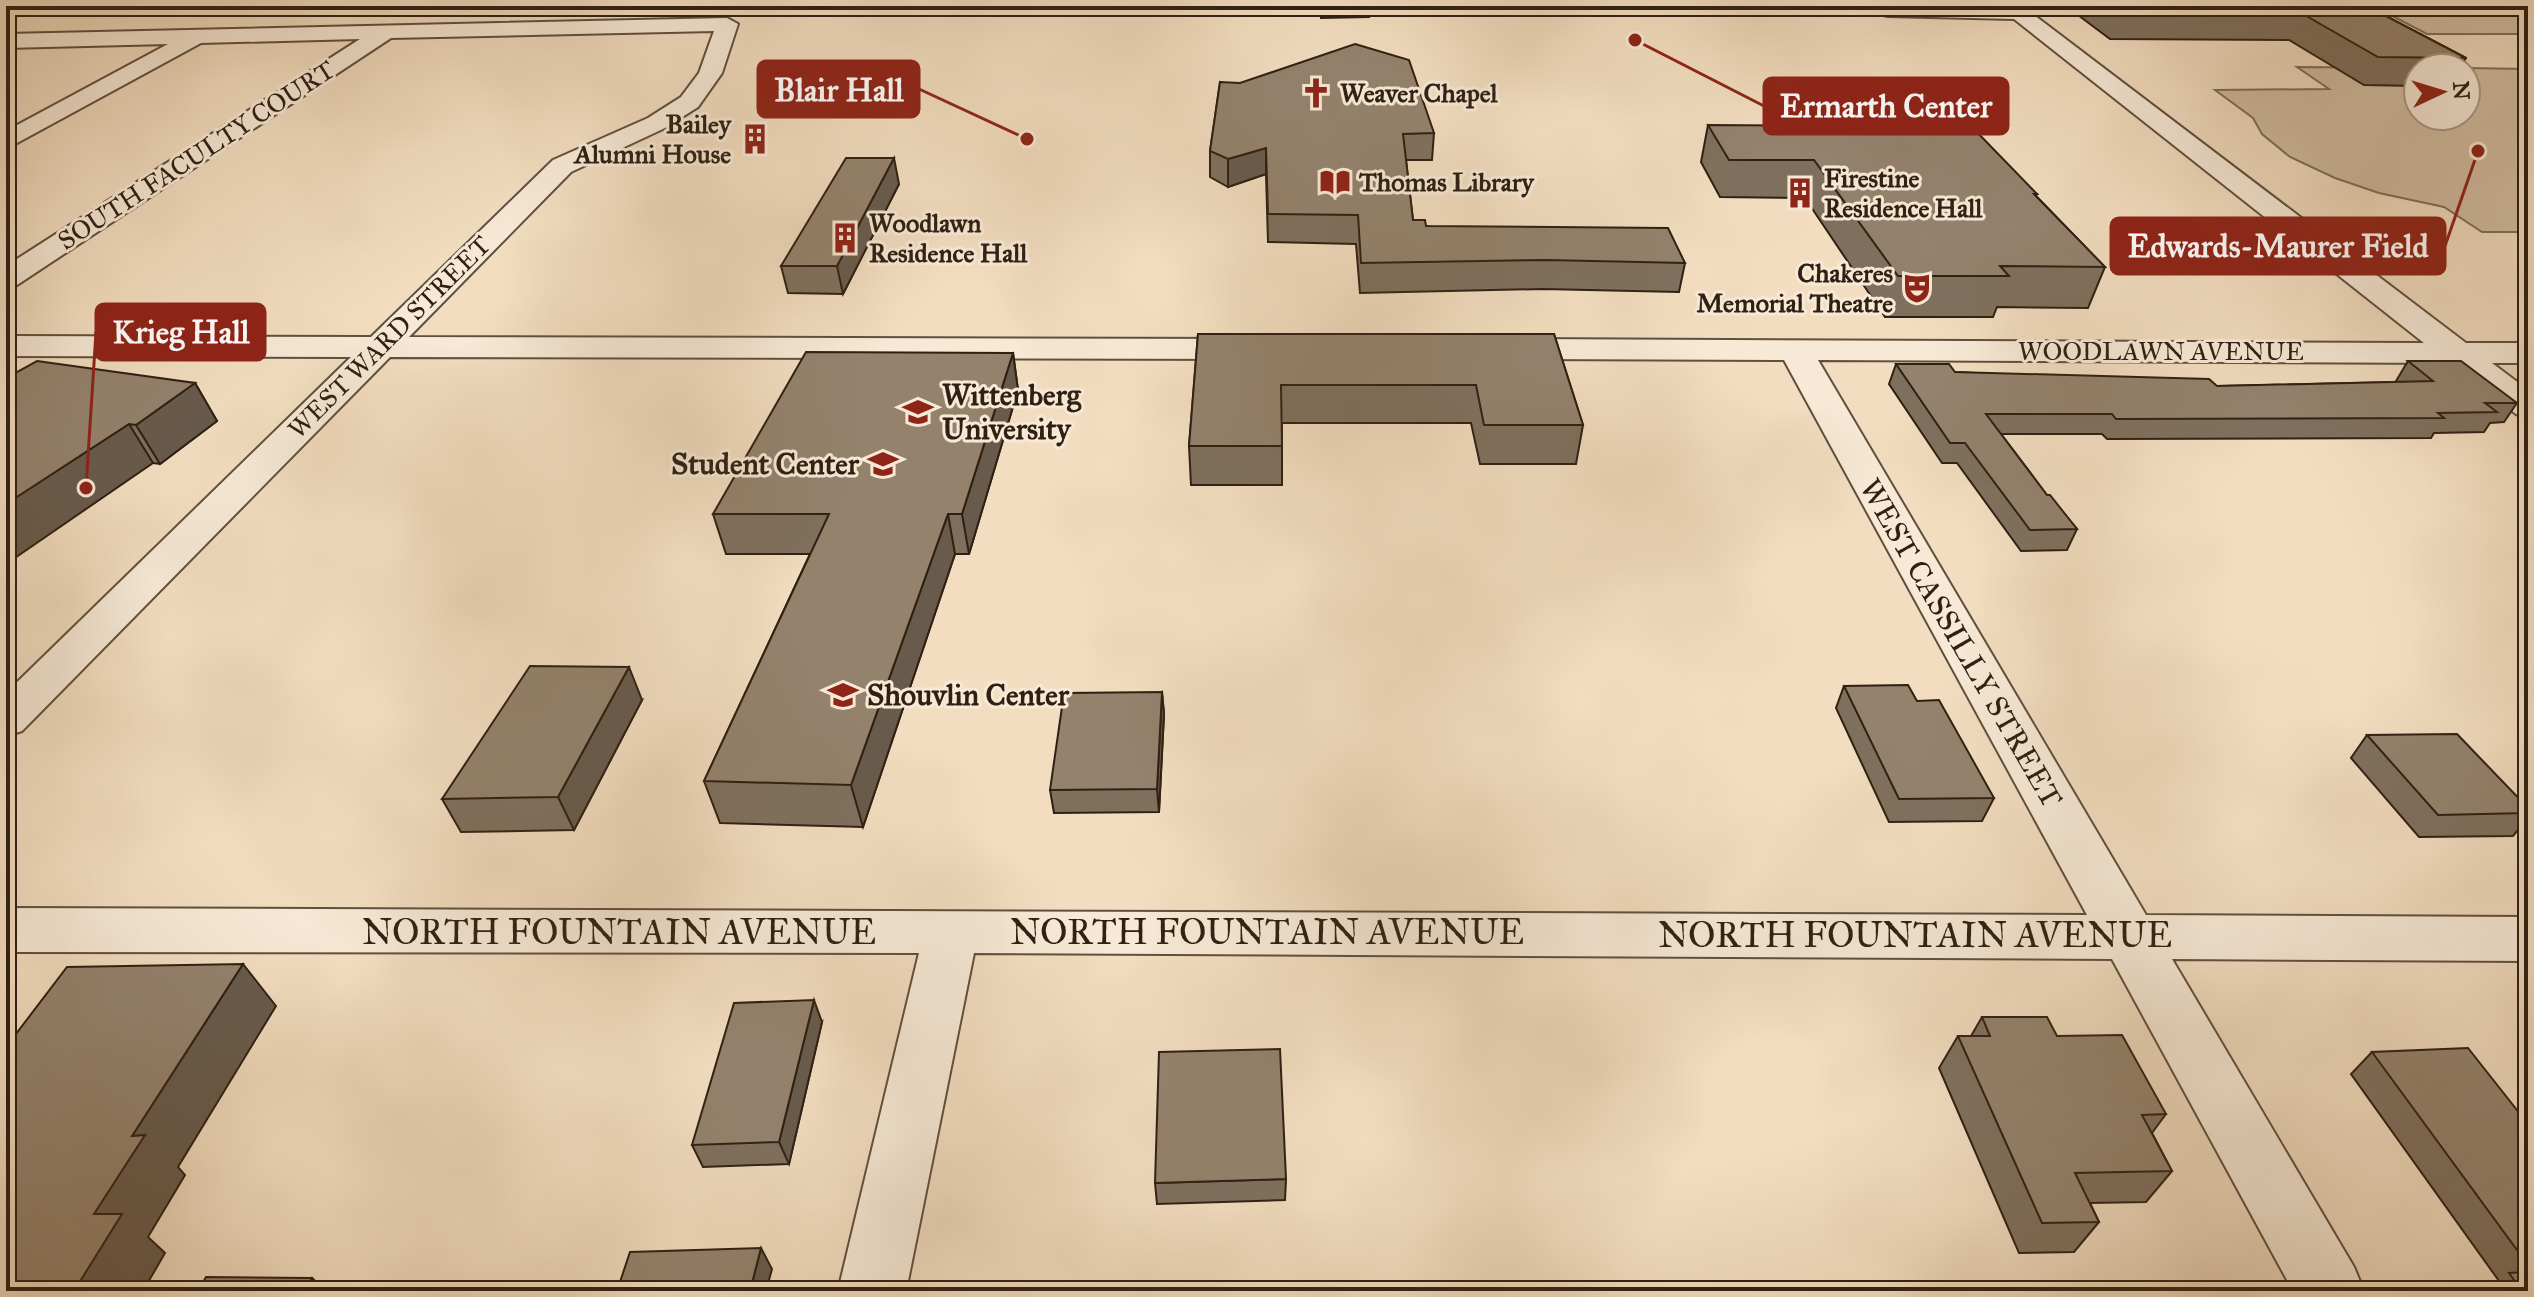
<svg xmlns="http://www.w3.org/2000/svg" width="2534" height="1297" viewBox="0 0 2534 1297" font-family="'IM FELL Great Primer',serif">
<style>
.green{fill:#d1bda3;stroke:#806e5b;stroke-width:2}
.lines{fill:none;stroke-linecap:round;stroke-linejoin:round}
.minor-casing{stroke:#604f3e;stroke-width:4}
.minor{fill:#f7e9d6;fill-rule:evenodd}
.wall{fill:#7f705e;stroke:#2f2013;stroke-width:2}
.shaded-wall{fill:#685b4c;stroke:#2f2013;stroke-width:2}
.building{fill:#94826d;stroke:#2f2013;stroke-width:2}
.labels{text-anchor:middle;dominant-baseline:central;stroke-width:6;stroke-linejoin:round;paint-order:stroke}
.far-poi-label{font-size:26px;font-weight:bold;fill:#2f2013;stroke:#f7e9d6;text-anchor:start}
.far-street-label{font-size:26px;fill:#2f2013;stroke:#f7e9d6}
.poi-label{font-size:30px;font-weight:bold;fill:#2f2013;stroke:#f7e9d6;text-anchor:start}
.street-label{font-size:30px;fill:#2f2013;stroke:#f7e9d6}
.near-street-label{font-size:36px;fill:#2f2013;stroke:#f7e9d6}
.leader{fill:none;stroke:#8f2418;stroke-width:3}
.callout-dot{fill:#8f2418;stroke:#f7e9d6;stroke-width:3}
.callout{fill:#8f2418;stroke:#8f2418;stroke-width:3}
.callout-label{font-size:32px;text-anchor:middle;font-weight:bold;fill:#fff}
</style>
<rect width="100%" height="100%" fill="#f2ddc0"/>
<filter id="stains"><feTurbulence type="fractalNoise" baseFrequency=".0025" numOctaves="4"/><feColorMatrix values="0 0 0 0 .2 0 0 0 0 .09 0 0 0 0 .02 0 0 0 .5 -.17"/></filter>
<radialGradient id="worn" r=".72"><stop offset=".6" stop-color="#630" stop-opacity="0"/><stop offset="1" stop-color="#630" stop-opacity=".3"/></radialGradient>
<path class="green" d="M2373,6H2528V34H2427Z
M2297,67L2418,68V116H2466V68L2528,69V232H2482L2444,207L2379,193L2335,178L2290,157L2262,134L2253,118L2215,90L2329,89Z"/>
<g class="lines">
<g class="minor-casing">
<path id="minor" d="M1857,6L2026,9L2466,343H2528V363H2492L2528,390V418L2516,414L2450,363L1818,360L2146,915L2528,917V961L2172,959L2354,1267L2364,1291H2293L2112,959L974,953L906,1291H838L919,953L6,952V908L2087,915L1784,360L1498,359L1486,356L1481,349L1486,342L1498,339L2424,343L2014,19L1888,16L1860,10Z
M727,18L738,24L722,73L698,107L665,128L571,172L409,337L1258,339L1270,342L1275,349L1270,356L1258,359L390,357L22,731L6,736V693L351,357L6,356V336L371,337L553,160L648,118L681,97L699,73L714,31L391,38L17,285L6,288V266L360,39L201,43L6,149V131L168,44L6,48V34Z"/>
</g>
<use href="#minor" class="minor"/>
</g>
<path class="wall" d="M6,6H58L41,15H6Z
M511,6H593L585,14L514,15Z
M1319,6H1369V17L1321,18Z
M2066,6H2367L2466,58L2460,68H2418V86L2364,85L2289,40L2110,39Z
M1220,82L1434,133L1432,160H1406L1413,220L1426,226L1685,263L1679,292L1542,289L1360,293L1356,244L1268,242L1266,174L1228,187L1210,177V151Z
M1708,125L2037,194L2036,196L2105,267L2088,308L1997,307L1993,317H1885L1805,198L1720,197L1701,162Z
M899,184L843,294L788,293L781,266Z
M1198,334H1554L1583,425L1576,464H1480L1471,423H1282V485H1191L1189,446Z
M1013,353L1018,390L969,554H955L863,827L720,823L704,781L810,554H726L713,514Z
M2408,361L2517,403L2504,422L2490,423L2484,432L2434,433L2431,438L2107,439L2102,434H2001L2047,495L2077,529L2067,550L2021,551L1957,463H1942L1889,384L1896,364L1955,372L2217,386L2398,382L2396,381Z
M6,378L195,383L217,421L160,464L153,463Z
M1844,686L1917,701L1994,798L1982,821L1889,822L1836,708Z
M1162,692L1164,714L1159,812L1054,813L1050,790Z
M642,700L574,830L461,832L442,799Z
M2367,735L2528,808V818L2513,836L2419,837L2351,758Z
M1982,1017L2057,1036L2166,1114L2152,1133L2172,1171L2146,1202L2090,1203L2099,1222L2074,1252L2019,1253L1939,1068L1958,1036H1971Z
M822,1022L789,1164L703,1167L692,1145Z
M2372,1052L2528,1124V1291H2486L2499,1281L2351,1074Z
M1286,1179L1285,1200L1157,1204L1155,1183Z"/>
<path class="shaded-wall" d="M36,6H58L41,15Z
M583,6H593L585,14Z
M1266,148V174L1228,187V159Z
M894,158L899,184L843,294L837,266Z
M1013,353L1018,390L969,554L962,514Z
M195,383L217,421L160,464L136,425Z
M129,424L153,463L6,564V504Z
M948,514L955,554L863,827L851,785Z
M629,667L642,700L574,830L558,797Z
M1162,692L1164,714L1159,812L1157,789Z
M243,964L276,1006L178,1167L185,1175L148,1237L165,1253L143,1291H74L94,1214L132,1136Z
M814,1000L822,1022L789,1164L779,1142Z
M761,1248L772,1269L766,1291H750Z
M312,1278L326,1291H306Z"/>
<path class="building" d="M2111,6H2367L2466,58L2378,57L2301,13L2120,12Z
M1355,44L1409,60L1434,133L1403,134L1413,220H1425L1426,226L1668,228L1685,263L1546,260L1361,263L1358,215L1268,214L1266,148L1228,159L1210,151L1220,82L1240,83Z
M1708,125L1972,127L2037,194H2034L2105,267L2000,266L2009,276H1898L1814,160H1729Z
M846,158H894L837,266H781Z
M1198,334H1554L1583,425H1484L1476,385H1281L1282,446H1189Z
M806,352L1013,353L962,514H948L851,785L704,781L829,514H713Z
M37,361L195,383L136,425L129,424L6,504V378Z
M2408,361H2461L2517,403H2485L2497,412L2438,413L2444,418L2116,419L2112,414H1986L2047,495H2050L2077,529L2030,530L1965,443H1950L1896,364H1949L1955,372L2209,379L2217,386L2433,381Z
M530,666L629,667L558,797L442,799Z
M1908,685L1917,701L1939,700L1994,798L1899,799L1844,686Z
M1162,692L1157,789L1050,790L1064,693Z
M2457,734L2528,808V813L2438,815L2367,735Z
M243,964L132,1136L145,1135L94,1214H122L74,1291H6V1047L67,967Z
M814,1000L779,1142L692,1145L734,1003Z
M1982,1017H2047L2057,1036L2122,1035L2166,1114L2142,1115L2172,1171L2075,1173L2099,1222L2042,1223L1958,1036H1990Z
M2468,1048L2528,1124V1265L2372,1052Z
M1280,1049L1286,1179L1155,1183L1159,1052Z
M761,1248L750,1291H617L630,1252Z
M2528,1272V1291H2522L2509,1273Z
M206,1277L312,1278L306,1291H198Z"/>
<defs>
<g id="church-bare" transform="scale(2.4)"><path d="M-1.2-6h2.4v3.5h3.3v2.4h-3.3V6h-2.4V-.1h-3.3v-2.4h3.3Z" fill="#8f2418" stroke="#f7e9d6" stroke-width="2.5" paint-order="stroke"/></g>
<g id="building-bare" transform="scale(2.4)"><path d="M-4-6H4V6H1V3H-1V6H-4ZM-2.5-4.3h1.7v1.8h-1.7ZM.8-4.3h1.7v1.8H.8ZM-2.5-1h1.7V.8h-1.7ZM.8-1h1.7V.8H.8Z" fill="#8f2418" stroke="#f7e9d6" stroke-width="2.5" paint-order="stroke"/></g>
<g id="library-bare" transform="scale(2.4)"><path d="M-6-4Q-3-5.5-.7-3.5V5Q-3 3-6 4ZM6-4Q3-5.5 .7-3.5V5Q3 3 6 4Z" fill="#8f2418" stroke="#f7e9d6" stroke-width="2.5" paint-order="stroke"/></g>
<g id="theatre-bare" transform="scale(2.4)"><path d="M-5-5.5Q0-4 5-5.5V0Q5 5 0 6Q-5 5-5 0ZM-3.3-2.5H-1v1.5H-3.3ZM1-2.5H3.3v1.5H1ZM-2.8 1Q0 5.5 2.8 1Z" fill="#8f2418" stroke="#f7e9d6" stroke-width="2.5" paint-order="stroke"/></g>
<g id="university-bare" transform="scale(2.4)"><path d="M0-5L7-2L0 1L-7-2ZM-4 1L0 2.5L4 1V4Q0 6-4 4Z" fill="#8f2418" stroke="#f7e9d6" stroke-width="2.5" paint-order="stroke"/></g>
</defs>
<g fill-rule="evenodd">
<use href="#church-bare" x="1316" y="93"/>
<use href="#building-bare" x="755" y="139"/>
<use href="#library-bare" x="1335" y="182"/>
<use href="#building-bare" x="1800" y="193"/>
<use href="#building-bare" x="845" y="238"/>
<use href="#theatre-bare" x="1917" y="288"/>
<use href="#university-bare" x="918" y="412"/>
<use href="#university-bare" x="883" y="464"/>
<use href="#university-bare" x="843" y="695"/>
</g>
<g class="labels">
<g class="far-poi-label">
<text x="1340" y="93">Weaver Chapel</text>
<text x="731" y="124" text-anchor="end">Bailey<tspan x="731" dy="30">Alumni House</tspan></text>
<text x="1824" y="178">Firestine<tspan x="1824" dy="30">Residence Hall</tspan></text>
<text x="1359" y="182">Thomas Library</text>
<text x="869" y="223">Woodlawn<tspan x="869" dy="30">Residence Hall</tspan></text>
<text x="1893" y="273" text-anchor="end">Chakeres<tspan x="1893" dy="30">Memorial Theatre</tspan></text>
</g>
<g class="far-street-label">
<text transform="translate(196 155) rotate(-33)">SOUTH FACULTY COURT</text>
<text transform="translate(389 337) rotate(-45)">WEST WARD STREET</text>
<text x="2161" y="351">WOODLAWN AVENUE</text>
</g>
<g class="poi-label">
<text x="942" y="395">Wittenberg<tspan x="942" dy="34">University</tspan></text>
<text x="859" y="464" text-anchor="end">Student Center</text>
<text x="867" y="695">Shouvlin Center</text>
</g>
<g class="street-label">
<text transform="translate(1961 643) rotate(60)">WEST CASSILLY STREET</text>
</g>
<g class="near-street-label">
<text x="619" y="932">NORTH FOUNTAIN AVENUE</text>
<text x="1267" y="932">NORTH FOUNTAIN AVENUE</text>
<text x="1915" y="935">NORTH FOUNTAIN AVENUE</text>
</g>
</g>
<path class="leader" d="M1027 139L919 89M1635 40L1764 106M2478 151L2445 246M86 488L96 332"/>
<g class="callout-dot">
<circle cx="1027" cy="139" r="8"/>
<circle cx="1635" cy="40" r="8"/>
<circle cx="2478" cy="151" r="8"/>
<circle cx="86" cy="488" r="8"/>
</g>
<g class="callout">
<rect x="758" y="61" width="161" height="56" rx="8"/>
<rect x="1764" y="78" width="244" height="56" rx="8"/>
<rect x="2111" y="218" width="334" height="56" rx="8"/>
<rect x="96" y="304" width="169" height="56" rx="8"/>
</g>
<g class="callout-label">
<text x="839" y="101">Blair Hall</text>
<text x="1886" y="117">Ermarth Center</text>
<text x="2278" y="257">Edwards-Maurer Field</text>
<text x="181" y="343">Krieg Hall</text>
</g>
<rect width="2534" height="1297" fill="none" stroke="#f2ddc0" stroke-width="32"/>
<rect x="8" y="8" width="2518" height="1281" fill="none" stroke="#2f2013" stroke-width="4"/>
<rect x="16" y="16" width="2502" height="1265" fill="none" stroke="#2f2013" stroke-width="2"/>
<g transform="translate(2442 92) rotate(86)"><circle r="38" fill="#f7e9d6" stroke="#a79988" stroke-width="2"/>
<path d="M0-6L14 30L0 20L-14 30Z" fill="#8f2418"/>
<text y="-12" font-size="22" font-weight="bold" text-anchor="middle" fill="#2f2013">N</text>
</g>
<rect width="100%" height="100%" filter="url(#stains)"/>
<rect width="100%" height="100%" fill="url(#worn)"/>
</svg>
